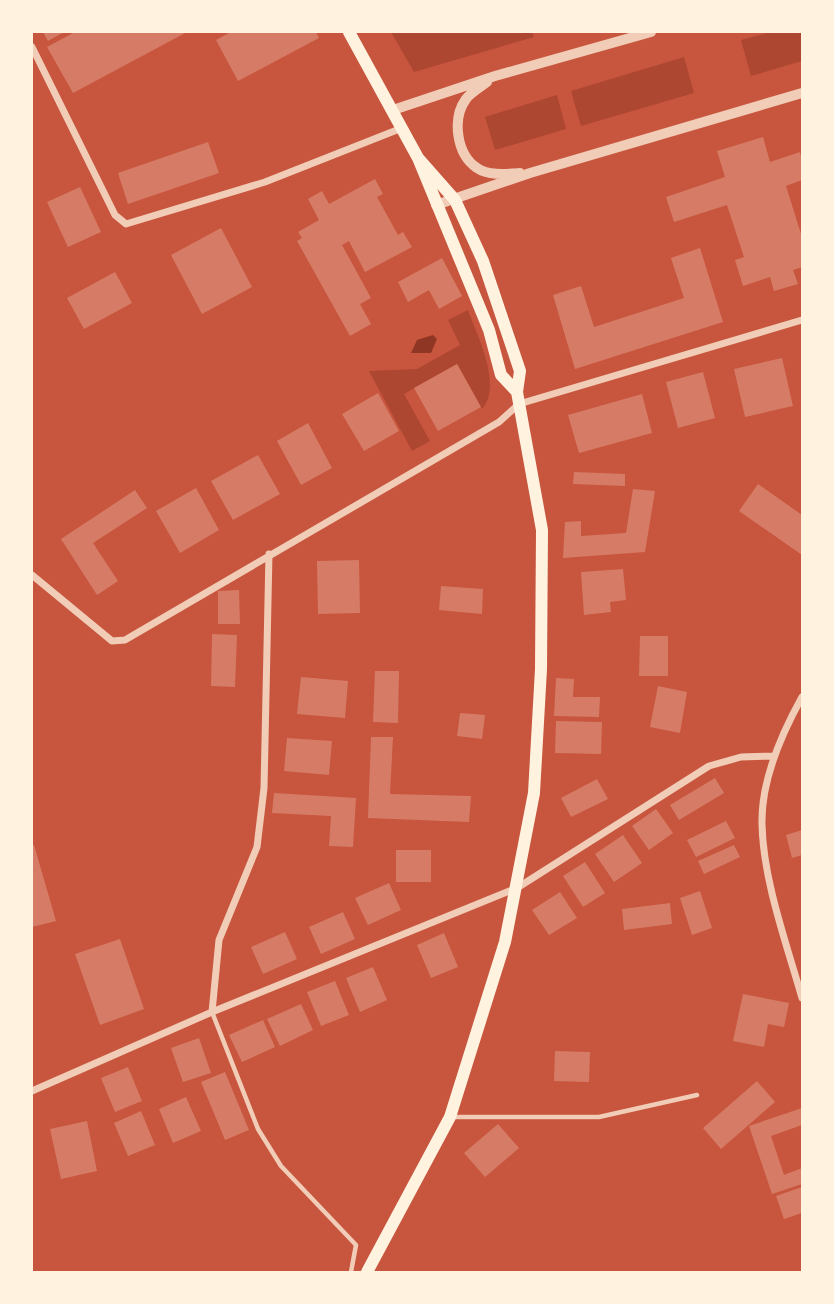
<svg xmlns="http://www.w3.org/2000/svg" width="834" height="1304" viewBox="0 0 834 1304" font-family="'Crimson Pro',serif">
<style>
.green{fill:#ae4732}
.water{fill:#8f3625}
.building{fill:#d67c66}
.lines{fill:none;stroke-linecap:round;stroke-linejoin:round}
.service{stroke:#f1ccb7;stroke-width:4.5}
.minor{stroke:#f1ccb7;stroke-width:7}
.tertiary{stroke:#f1ccb7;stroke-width:10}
.secondary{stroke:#fff3e0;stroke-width:12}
</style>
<rect width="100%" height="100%" fill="#c8553d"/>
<path class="green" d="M391,32H532L534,37L414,72Z
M771,32H802V61L751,76L741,40Z
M684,57L694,93L581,126L571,91Z
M557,95L566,129L495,150L485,117Z
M468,310C477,335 503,385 482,409L457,364L404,394L430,441L412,451L369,371L417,369L460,345L448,320Z"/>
<path class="water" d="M433,335L437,339L431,353H411L417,340Z"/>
<path class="building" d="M43,32H64L48,41Z
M75,32H187L73,93L47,47Z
M231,32H316L319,38L238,81L216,40Z
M763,137L770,162L800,152L802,161V180L786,186L802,237V267L793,270L798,284L774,291L770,277L743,286L735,260L744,257L727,205L674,222L666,197L725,177L717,151Z
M208,142L219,173L128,204L118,173Z
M375,179L383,194L377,197L398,235L403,232L412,247L365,272L349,241L342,245L371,298L360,304L371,324L350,336L297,241L302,238L298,232L319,220L308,199L322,191L329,204Z
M80,187L101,232L68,247L47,202Z
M221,228L252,287L202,314L171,255Z
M700,248L723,322L575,369L553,295L581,286L594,327L684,298L671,258Z
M442,258L462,296L439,309L429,290L408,302L398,282Z
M115,272L132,303L84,329L67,298Z
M782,358L793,406L745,417L734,369Z
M457,364L481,407L438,431L414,388Z
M703,372L715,418L678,428L666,382Z
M378,393L399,431L364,451L342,414Z
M642,394L652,433L579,453L568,415Z
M308,423L332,468L301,485L277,441Z
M258,455L280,494L233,520L211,481Z
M574,472L625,474V486L573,484Z
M758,484L802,515V555L739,511Z
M196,488L219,530L180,553L156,511Z
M633,489L655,491L645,552L563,558L565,522L581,521V536L626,533Z
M135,490L147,508L93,543L118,581L97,595L61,539Z
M359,560L360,613L318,614L317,561Z
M623,569L626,600L610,602L611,612L584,615L581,572Z
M441,586L483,589L482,614L439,610Z
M239,590L240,624H218V591Z
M212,634L237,635L235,687L211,686Z
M640,636H668V676H639Z
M375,671H399L398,723L373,722Z
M301,677L348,681L345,718L297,714Z
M556,678L574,679L573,697H600L599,717L554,716Z
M658,686L687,692L680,733L650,727Z
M460,713L485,715L482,739L457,736Z
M556,721L602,722L601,754L555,753Z
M371,737H393L390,794L471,796L469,822L368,818Z
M287,738L332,741L329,775L284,771Z
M715,778L724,793L679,820L670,805Z
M597,779L608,799L571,817L561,798Z
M274,793L356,798L353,847L329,846L331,816L272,813Z
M656,809L673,833L649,850L632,826Z
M726,821L735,838L696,857L687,840Z
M802,830V855L792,858L786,835Z
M623,835L642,863L614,882L595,854Z
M34,845L56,921L32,927V846Z
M734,845L740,857L704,874L698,861Z
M396,850H431V882H396Z
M585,862L605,893L583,907L563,876Z
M389,883L401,910L368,925L355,898Z
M700,891L712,928L692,935L680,898Z
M560,892L577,918L549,935L532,910Z
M670,903L672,924L624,930L622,909Z
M343,912L355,939L321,954L309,927Z
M285,932L297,959L263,974L251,947Z
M444,933L458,967L431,978L417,945Z
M120,939L144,1009L100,1025L75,954Z
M373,967L387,1000L360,1012L346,978Z
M335,981L349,1015L321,1026L307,992Z
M743,994L789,1003L784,1027L768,1024L764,1047L733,1041Z
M301,1004L313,1030L280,1046L267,1019Z
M263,1020L275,1047L242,1062L229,1035Z
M199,1038L211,1073L183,1082L171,1048Z
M555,1051L590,1052L589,1082L554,1081Z
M128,1067L142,1101L115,1112L101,1078Z
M225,1072L249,1130L225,1140L201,1082Z
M757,1081L775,1102L721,1149L703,1128Z
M186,1097L201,1131L173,1143L159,1109Z
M802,1108V1125L771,1136L784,1175L802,1168V1184L772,1194L749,1126Z
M141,1111L155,1145L128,1156L114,1123Z
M87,1121L97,1171L61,1179L50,1129Z
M498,1124L519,1148L485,1177L464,1153Z
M802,1187V1213L784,1219L776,1196Z"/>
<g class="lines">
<path class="service" d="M212,1012L258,1129L281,1166L356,1245L351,1272
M451,1117H599L697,1095"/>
<path class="minor" d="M32,47L115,215L126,224L265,182L402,128
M32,575L112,641L125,640L499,422L519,404L802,320
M802,697C782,733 761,782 762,824C763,880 787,945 802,998
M212,1012L219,940L257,847L264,788L269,554
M32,1091L212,1012L517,888L709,766L741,757L774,756"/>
<path class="tertiary" d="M487,82C481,87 471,92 466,99C452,118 456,154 477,168C488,176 507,174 520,173
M393,110L495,76L651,32
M436,205L530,173L802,93"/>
<path class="secondary" d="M349,32L418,158L489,330L501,375L517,392
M367,1272L450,1117L505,942L534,793L541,669L542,530L517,392L520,371L483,261L455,200L418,158"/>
</g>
<rect width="834" height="1304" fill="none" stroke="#fff3e0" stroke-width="66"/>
</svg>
